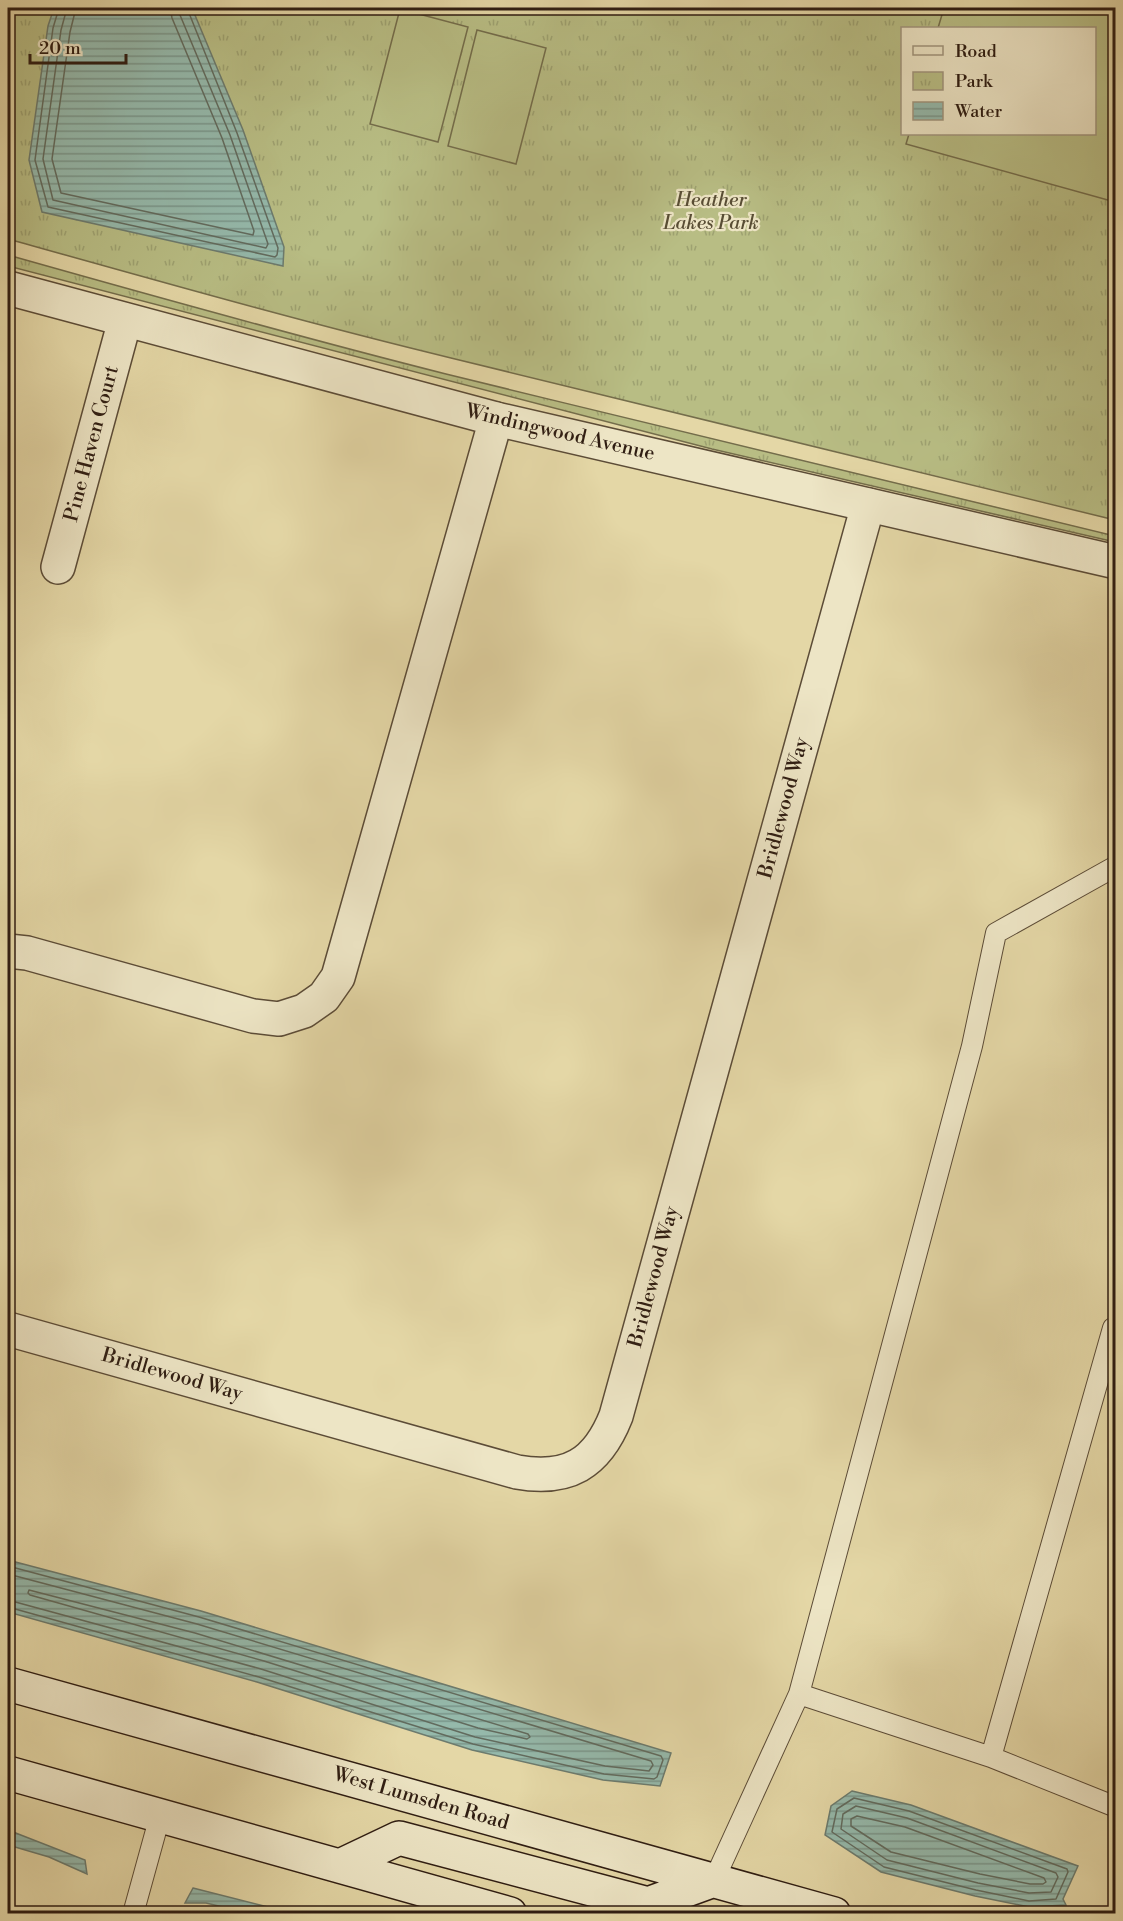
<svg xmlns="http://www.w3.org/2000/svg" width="1123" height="1921" viewBox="0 0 1123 1921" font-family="'Libre Bodoni',serif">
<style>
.park{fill:url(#park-tufts);stroke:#746d4b;stroke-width:1.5;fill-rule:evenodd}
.pitch{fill:#b8bd84;stroke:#746d4b;stroke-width:1.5}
.water{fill:url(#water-rules);stroke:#6c7b6e;stroke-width:1.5}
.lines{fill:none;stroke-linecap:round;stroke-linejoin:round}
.shore{stroke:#626b5e;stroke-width:1.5}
.service-casing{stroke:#5c4c37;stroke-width:22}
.minor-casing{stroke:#5c4c37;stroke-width:36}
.tertiary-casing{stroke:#5c4c37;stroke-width:36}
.secondary-casing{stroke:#2f1d12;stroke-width:36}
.service{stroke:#ede5c5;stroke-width:20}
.minor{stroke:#ede5c5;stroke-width:33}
.tertiary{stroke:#ede5c5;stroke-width:33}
.secondary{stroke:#ede5c5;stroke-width:33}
.labels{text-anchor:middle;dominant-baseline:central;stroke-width:4.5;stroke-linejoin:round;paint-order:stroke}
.park-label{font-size:20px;font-style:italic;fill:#584d34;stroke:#ede5c5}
.street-label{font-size:20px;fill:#2f1d12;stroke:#ede5c5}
</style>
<defs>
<pattern id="park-tufts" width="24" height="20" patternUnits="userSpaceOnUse" patternTransform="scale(1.5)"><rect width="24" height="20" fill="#b8bd84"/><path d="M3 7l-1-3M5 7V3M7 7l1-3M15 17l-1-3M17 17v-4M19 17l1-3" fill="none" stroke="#9ea271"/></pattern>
<pattern id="water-rules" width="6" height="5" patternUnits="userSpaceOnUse" patternTransform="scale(1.5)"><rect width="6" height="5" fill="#95b9ab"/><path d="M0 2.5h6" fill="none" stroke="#7a968a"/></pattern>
</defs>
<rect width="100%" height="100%" fill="#e4d7a6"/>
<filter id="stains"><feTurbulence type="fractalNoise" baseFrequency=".00333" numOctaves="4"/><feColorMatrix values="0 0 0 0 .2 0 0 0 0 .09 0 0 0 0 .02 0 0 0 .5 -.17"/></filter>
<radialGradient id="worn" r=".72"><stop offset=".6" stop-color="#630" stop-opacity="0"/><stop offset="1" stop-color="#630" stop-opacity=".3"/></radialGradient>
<path class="park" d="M8,8H1115V520C894,464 672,413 451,358C302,322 155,280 8,239ZM902,28H1094V134H902Z
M8,255C153,296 299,337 446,374C669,429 893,481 1115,536V542L712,449L8,266Z"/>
<path class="pitch" d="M944,8H1115V202L906,144L909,134H1094V28H938Z
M400,9L468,27L438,142L370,124Z
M477,30L546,48L516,164L448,146Z"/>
<path class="water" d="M54,8H192L243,130L284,247L283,266L42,212L29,160L48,26Z
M8,1560L201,1611L671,1753L660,1786L603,1780L472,1750L257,1682L8,1612Z
M852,1791L911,1805L1078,1866L1063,1899L1066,1905L1029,1907L975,1896L881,1872L825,1835L831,1806Z
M8,1830L85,1860L87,1874L49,1857L8,1845Z
M193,1888L292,1913H248L206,1903H185Z"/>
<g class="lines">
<path class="shore" d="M59,8L53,28L35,160L48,207L275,257L277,255L278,248L237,133L187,8
M67,8L61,30L43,159L53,200L266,248L268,244L230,135L180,15L179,8
M76,8L70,32L52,159L61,193L253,235L254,231L222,138L172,18L170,8
M8,1566L199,1617L661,1756L663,1760L657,1777L654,1779L604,1774L473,1744L259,1677L8,1607
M8,1574L197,1624L651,1761L653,1765L649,1771L605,1766L475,1737L261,1669L8,1600
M29,1590L195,1633L528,1734L530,1737L527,1739L478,1728L264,1661L30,1595L28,1593Z
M854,1798L909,1811L1067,1869L1068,1872L1056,1899L1029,1901L976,1890L884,1867L832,1832L837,1809Z
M856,1806L907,1818L1056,1873L1058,1877L1051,1892L1029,1893L978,1883L887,1860L841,1829L843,1814Z
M857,1816L905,1827L1044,1878L1046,1882L1043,1884H1030L980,1874L891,1852L851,1826V1819Z"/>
<g class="service-casing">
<path id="service" d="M799,1694L972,1046L996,933L1116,866
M991,1757L1116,1807
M714,1880L799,1694L991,1757L1113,1328L1116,1327
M133,1914L160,1816"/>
</g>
<g class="minor-casing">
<path id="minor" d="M58,567L125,320
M8,951L27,953L253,1016L279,1019L304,1011L324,997L338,977L496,419
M8,1329L517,1472C568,1481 597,1464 616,1416L868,505"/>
</g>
<g class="tertiary-casing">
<path id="tertiary" d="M8,288L496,419L1116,562"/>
</g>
<g class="secondary-casing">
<path id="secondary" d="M8,1684L834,1914
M8,1773L510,1914
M340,1866L399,1838L648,1904L714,1880"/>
</g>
<use href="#service" class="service"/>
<use href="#minor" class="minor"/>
<use href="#tertiary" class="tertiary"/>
<use href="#secondary" class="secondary"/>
</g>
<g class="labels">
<g class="park-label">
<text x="711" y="200">Heather<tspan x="711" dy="23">Lakes Park</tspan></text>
</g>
<g class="street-label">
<text transform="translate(560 433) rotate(13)">Windingwood Avenue</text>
<text transform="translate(92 444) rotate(-75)">Pine Haven Court</text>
<text transform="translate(784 808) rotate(-75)">Bridlewood Way</text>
<text transform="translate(654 1277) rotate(-75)">Bridlewood Way</text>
<text transform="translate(172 1375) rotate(16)">Bridlewood Way</text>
<text transform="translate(421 1799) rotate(16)">West Lumsden Road</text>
</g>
</g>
<rect width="1123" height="1921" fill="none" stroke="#e4d7a6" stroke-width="30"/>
<rect x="9" y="9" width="1105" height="1903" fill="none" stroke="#2f1d12" stroke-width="3"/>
<rect x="15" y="15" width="1093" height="1891" fill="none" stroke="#2f1d12" stroke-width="1.5"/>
<rect x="901" y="27" width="195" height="108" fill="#ede5c5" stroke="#a1957d" stroke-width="1.5"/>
<rect x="913" y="46" width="30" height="9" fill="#ede5c5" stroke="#a1957d" stroke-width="1.5"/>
<text x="955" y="57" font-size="18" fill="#2f1d12">Road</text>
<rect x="913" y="72" width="30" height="18" fill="url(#park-tufts)" stroke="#a1957d" stroke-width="1.5"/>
<text x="955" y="87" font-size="18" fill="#2f1d12">Park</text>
<rect x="913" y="102" width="30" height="18" fill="url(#water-rules)" stroke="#a1957d" stroke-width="1.5"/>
<text x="955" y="117" font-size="18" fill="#2f1d12">Water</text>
<path d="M30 54v9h96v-9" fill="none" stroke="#2f1d12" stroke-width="3"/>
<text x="39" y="54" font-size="18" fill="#2f1d12" stroke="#ede5c5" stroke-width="4.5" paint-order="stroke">20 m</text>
<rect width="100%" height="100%" filter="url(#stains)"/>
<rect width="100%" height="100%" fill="url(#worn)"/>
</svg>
